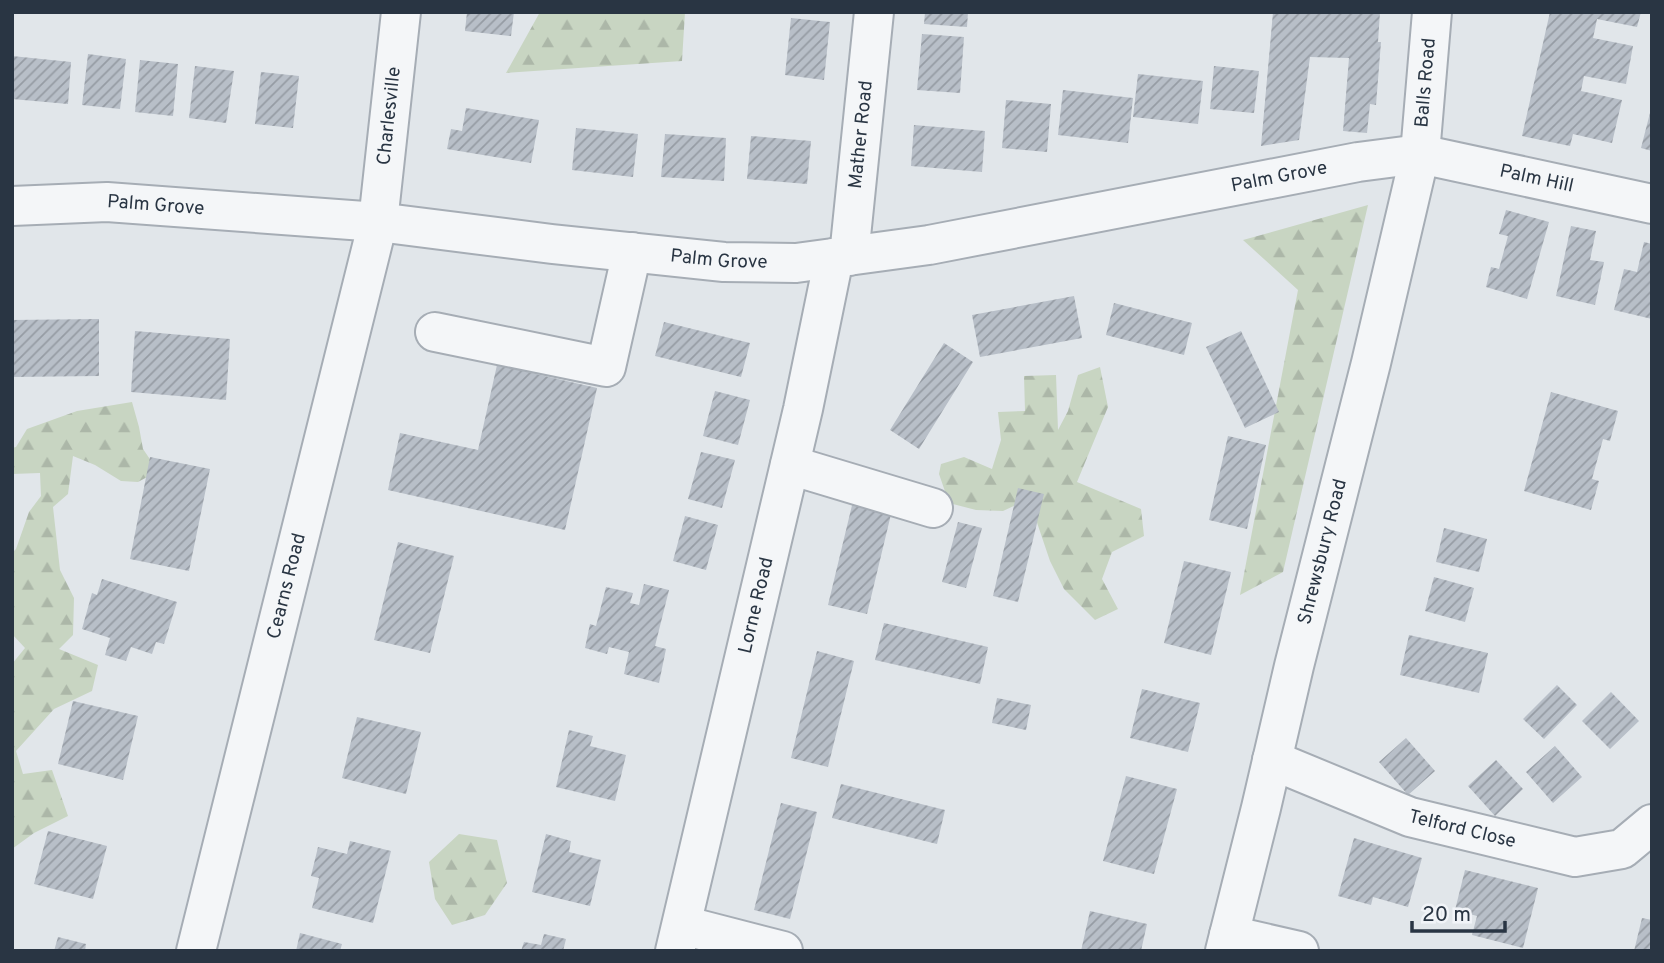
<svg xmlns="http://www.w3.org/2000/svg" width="1664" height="963" viewBox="0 0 1664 963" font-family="Overpass,sans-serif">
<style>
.forest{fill:url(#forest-firs)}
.building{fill:url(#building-hatch)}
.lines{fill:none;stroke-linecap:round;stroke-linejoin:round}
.minor-casing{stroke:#a6adb5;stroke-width:42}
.minor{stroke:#f4f6f8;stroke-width:38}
.labels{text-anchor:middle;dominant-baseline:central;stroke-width:5;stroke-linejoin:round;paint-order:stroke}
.street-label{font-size:19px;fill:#293543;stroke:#f1f4f8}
</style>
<defs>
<pattern id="forest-firs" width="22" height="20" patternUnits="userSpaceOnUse" patternTransform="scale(1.75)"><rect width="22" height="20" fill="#c8d5c2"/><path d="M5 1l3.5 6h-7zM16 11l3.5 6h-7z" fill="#acb7a8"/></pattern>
<pattern id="building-hatch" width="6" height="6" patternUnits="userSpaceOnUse" patternTransform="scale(1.75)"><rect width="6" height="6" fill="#b8bfc8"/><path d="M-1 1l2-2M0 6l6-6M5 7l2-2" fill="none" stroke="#969ca4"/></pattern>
</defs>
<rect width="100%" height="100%" fill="#e1e6ea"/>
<path class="forest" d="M540,12H685L682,61L506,73Z
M1368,205L1283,572L1240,595L1298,290L1243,240Z
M1100,367L1108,407L1077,482L1141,509L1144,536L1112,552L1102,579L1118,609L1095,620L1064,589L1050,561L1029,499L1003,511L976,510L949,503L939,474L941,464L964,457L992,469L1001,440L998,412L1025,411L1024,376L1056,375L1058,430L1068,411L1078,375Z
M132,402L139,427L143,449L158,471L138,482L121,481L95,465L73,456L68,494L53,507L60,570L74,598L73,635L59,649L98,665L92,691L54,709L16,751L23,774L52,770L68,816L34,833L12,849V664L25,648L12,634V553L16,549L29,512L41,496L40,473L12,474V448L16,447L27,429L77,411Z
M459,834L497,840L507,883L485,915L452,925L435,899L429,862Z"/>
<path class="building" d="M467,12H514L511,36L465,31Z
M925,12H968L967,27L924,24Z
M1273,12H1380L1378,42H1381L1376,105L1370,104L1367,133L1343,131L1349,58L1310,57L1299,140L1261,146Z
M1550,12H1641L1637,27L1597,19L1595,29L1593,38L1633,46L1626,84L1584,76L1581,91L1622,100L1612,143L1573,134L1570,146L1522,136Z
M791,18L830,22L824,80L785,75Z
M922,34L964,37L960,93L917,90Z
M88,54L126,59L120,109L82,105Z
M12,56L71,62L68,104L12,99Z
M140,60L178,64L173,116L135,112Z
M195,66L234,71L226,123L189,118Z
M1214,66L1259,71L1254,113L1210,109Z
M261,72L299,76L293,128L255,124Z
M1138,74L1203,81L1198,124L1133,117Z
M1063,90L1133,98L1128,143L1058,135Z
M1006,100L1051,104L1047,152L1002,148Z
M466,108L539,120L531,163L447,149L451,129L462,131Z
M1651,109H1652V151L1641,148Z
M914,125L985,131L982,172L911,166Z
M576,128L638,134L633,177L572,170Z
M665,134L726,138L724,181L661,177Z
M751,136L811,141L807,184L747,179Z
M1506,210L1549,222L1527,299L1486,287L1491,267L1499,269L1508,236L1499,234Z
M1571,226L1596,231L1590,260L1604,262L1595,305L1556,296Z
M1644,242L1652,244V319L1614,310L1624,269L1637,272Z
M1074,296L1082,338L980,357L972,315Z
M1114,303L1192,323L1184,355L1106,335Z
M99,319V376L12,377V320Z
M664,322L750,343L741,377L655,356Z
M135,331L230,339L226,400L131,392Z
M1241,331L1279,412L1245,428L1206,347Z
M944,343L973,362L919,449L890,430Z
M497,365L597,388L565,530L388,490L400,433L478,450Z
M715,391L750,400L738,445L703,436Z
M1551,392L1618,411L1610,441L1603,439L1592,479L1599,481L1591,510L1524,491Z
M1228,436L1266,445L1247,529L1209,520Z
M701,452L735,460L722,508L688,499Z
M150,457L210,469L189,571L130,559Z
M1018,488L1044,494L1018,602L993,596Z
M854,497L893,506L867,614L828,605Z
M685,516L718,525L706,570L673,561Z
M958,522L982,528L966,588L942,582Z
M1444,528L1487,539L1479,572L1436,562Z
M398,542L454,556L430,653L374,640Z
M1184,561L1231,572L1211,655L1164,643Z
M1434,577L1474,588L1465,622L1425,611Z
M102,579L177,602L164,644L156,642L152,654L131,647L126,661L105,655L110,638L82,629L92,593L97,595Z
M644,584L669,590L655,646L666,649L659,683L624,674L629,652L609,647L607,654L585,648L590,624L596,626L606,587L633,593L630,603L639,605Z
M884,623L988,647L980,684L875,660Z
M1409,635L1488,653L1479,693L1400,675Z
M817,651L854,661L828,767L791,758Z
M1557,685L1577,705L1544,739L1523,719Z
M1142,689L1200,703L1188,752L1130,738Z
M1611,692L1639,721L1610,749L1582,721Z
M997,698L1031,705L1026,730L992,723Z
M73,701L138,716L123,780L58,764Z
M357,717L421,732L406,794L342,778Z
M569,730L593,736L590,746L626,755L615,801L556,787Z
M1406,738L1435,771L1408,795L1379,762Z
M1555,746L1582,777L1553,803L1526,772Z
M1496,760L1523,789L1495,816L1468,786Z
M1126,776L1177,789L1154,874L1103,861Z
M841,784L945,810L937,844L832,818Z
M781,803L817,812L790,919L754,910Z
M48,831L107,846L93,899L34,884Z
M546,834L571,841L569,852L601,860L590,906L532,892Z
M1354,838L1422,858L1408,907L1373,897L1371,905L1338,896Z
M350,841L391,851L373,923L312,908L319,878L311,876L318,847L347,854Z
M1465,870L1538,888L1523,948L1472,935L1477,916L1455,910Z
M1090,911L1147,924L1141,951H1081Z
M1642,918L1652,920V951H1634Z
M300,933L342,944L340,951H296Z
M544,934L566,939L563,951H521L524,942L541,945Z
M58,937L86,944L85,951H54Z"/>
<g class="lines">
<g class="minor-casing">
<g id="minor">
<path id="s1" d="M12,206L107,202L378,222L552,244L724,262L796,263L929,245L1358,162L1420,154L1652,204"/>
<path id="s2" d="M849,256L874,12"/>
<path d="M435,332L606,367L632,252"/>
<path d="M790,465L933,508"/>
<path id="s3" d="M1272,760L1410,817L1575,857L1622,849L1652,824"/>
<path d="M682,925L783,951"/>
<path d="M1229,935L1299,951"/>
<path id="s4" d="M196,951L378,222L401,12"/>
<path id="s5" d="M675,951L803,409L834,258"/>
<path id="s6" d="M1225,951L1261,808L1294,666L1371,363L1420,154L1432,12"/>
</g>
</g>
<use href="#minor" class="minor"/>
</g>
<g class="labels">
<g class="street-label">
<text stroke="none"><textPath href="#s6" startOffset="892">Balls Road</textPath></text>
<text stroke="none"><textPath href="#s4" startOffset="858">Charlesville</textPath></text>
<text stroke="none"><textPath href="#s2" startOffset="122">Mather Road</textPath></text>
<text stroke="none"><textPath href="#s1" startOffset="1278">Palm Grove</textPath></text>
<text stroke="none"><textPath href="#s1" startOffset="1540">Palm Hill</textPath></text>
<text stroke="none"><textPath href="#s1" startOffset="144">Palm Grove</textPath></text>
<text stroke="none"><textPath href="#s1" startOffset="710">Palm Grove</textPath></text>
<text stroke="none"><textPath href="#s6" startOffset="411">Shrewsbury Road</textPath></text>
<text stroke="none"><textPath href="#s4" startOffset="376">Cearns Road</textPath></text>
<text stroke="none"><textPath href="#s5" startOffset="355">Lorne Road</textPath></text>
<text stroke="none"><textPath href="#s3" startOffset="203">Telford Close</textPath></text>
</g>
</g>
<rect width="1664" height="963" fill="none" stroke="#293543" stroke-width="28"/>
<path d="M1412 921v10h93v-10" fill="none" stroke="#293543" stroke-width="3.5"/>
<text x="1422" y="921" font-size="21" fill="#293543" stroke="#f1f4f8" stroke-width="5" paint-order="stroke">20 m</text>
</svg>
